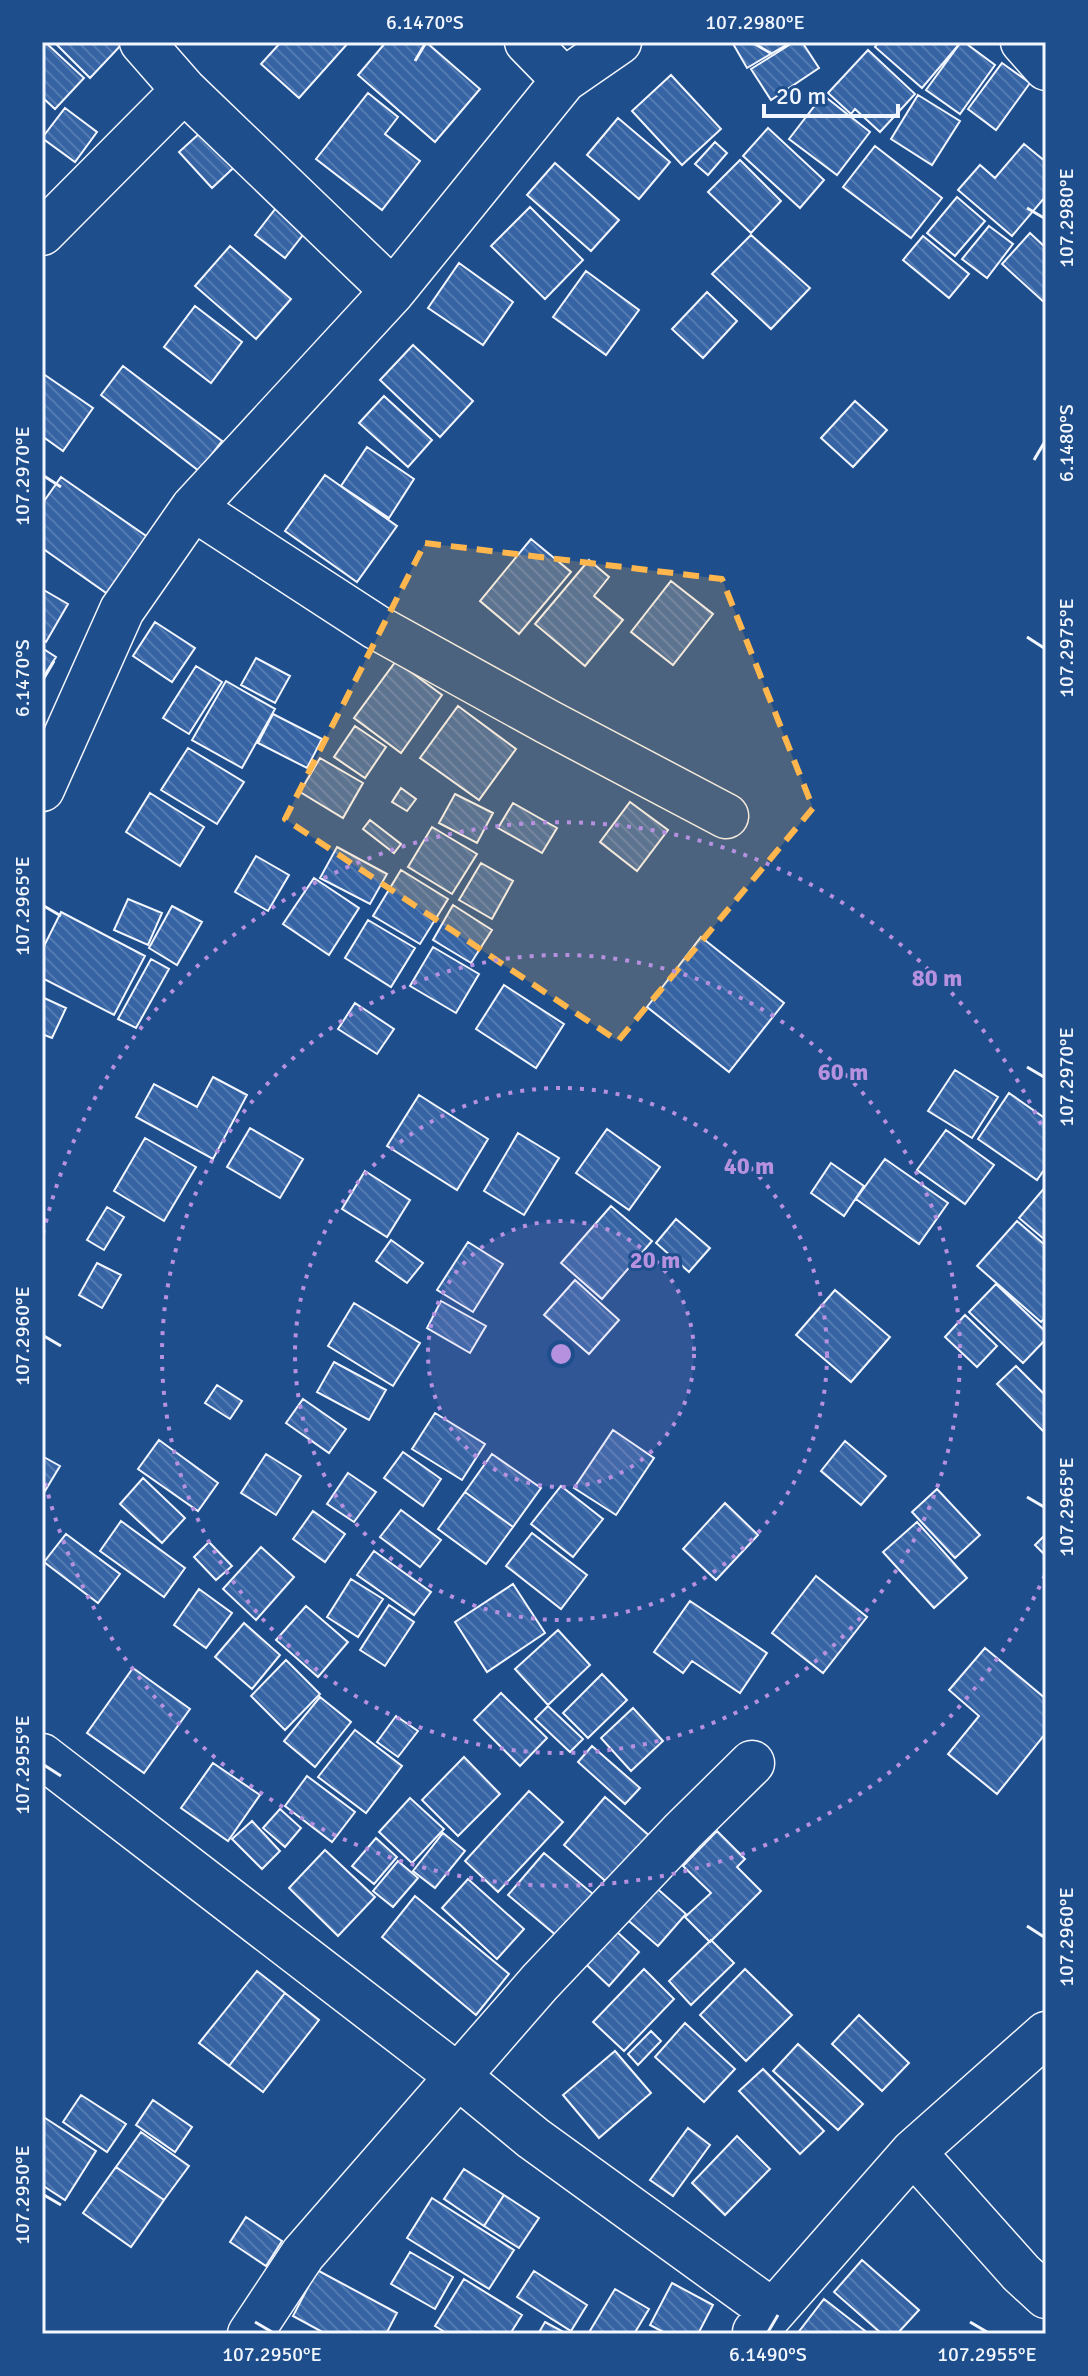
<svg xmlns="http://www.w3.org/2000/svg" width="1088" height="2376" viewBox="0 0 1088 2376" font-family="Signika,sans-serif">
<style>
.building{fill:url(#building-back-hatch);stroke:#f2f6ff;stroke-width:2}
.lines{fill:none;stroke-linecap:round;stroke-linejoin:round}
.minor-casing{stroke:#f2f6ff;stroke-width:47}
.minor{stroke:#1f4e8c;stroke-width:44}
.marked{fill:#ffb74d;fill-opacity:0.2;stroke:#ffb74d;stroke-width:6;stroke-dasharray:16 10;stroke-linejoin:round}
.ticks{fill:none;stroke:#f2f6ff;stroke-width:3}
.ring{fill:none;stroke:#b691df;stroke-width:4;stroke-dasharray:4 8}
.centre{fill:#b691df;stroke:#1f4e8c;stroke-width:4}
.ring-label{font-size:24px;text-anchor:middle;font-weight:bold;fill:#b691df;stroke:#1f4e8c;stroke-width:6;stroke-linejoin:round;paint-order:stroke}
.neatline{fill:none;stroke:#f2f6ff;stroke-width:3}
.ticks-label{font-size:20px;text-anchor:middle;fill:#f2f6ff}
</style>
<defs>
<pattern id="building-back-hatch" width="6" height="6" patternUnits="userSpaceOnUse" patternTransform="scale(2)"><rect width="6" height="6" fill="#3563a3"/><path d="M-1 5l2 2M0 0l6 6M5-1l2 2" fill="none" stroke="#537ab1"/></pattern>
</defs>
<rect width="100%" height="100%" fill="#1f4e8c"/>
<path class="building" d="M42,42H45L84,78L55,109L42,97Z
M54,42H122L123,43L90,78Z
M281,42H349L299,98L261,64Z
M386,42H426L480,89L435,142L358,75Z
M732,42H791L747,68Z
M794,42H802L819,68L771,100L751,69Z
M879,42H961L922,88L875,47Z
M961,42H964L995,65L960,114L926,90Z
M868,50L915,94L880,132L855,109L851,114L828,93Z
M1002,63L1030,83L996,130L968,109Z
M671,75L721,129L682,165L632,111Z
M368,93L398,117L385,134L420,161L382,210L316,159Z
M823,95L870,132L837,175L789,139Z
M918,95L960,121L932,165L891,139Z
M65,108L97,132L75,162L42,138Z
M618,118L670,162L639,199L587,155Z
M212,122L244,158L212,188L179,152Z
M768,128L824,180L800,208L743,156Z
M715,142L727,153L708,175L695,164Z
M1024,144L1046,162V196L1012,236L958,190L980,165L995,178Z
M875,146L942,198L911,238L843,187Z
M740,160L781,201L751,233L708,192Z
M555,163L619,220L591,251L527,195Z
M957,197L985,221L955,256L927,233Z
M283,199L313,222L285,258L255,235Z
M530,207L583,260L545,299L491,246Z
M989,226L1013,244L987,278L962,259Z
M1030,233L1046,248V304L1002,264Z
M751,235L810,288L771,329L712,274Z
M923,236L969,274L949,298L903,260Z
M230,246L291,299L256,339L195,286Z
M459,263L513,302L483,345L428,308Z
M586,271L639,310L606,355L553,317Z
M707,292L737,321L703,358L672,329Z
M195,306L242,342L211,383L164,347Z
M413,345L473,401L440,437L380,380Z
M123,366L222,441L199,471L101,395Z
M42,373L93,408L63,451L42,436Z
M384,396L432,440L408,467L359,423Z
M855,401L887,430L853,467L821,438Z
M367,447L414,479L389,518L341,486Z
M325,475L397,526L357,582L285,531Z
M61,477L152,540L112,597L42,548V504Z
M531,539L571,572L519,634L480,601Z
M589,560L609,577L594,596L623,620L585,666L535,624Z
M671,581L713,614L673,665L631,632Z
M42,589L68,604L46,642L42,640Z
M155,622L195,648L172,682L133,656Z
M42,648L56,657L42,679Z
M256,658L290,676L275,703L241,685Z
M396,661L442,695L401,753L354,718Z
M196,666L222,682L189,734L163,718Z
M226,681L275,709L242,768L192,740Z
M458,706L516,749L479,800L420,758Z
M273,714L322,739L307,768L258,743Z
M355,726L386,747L365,778L334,757Z
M188,748L244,782L217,824L161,790Z
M320,758L363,783L343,818L300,792Z
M401,788L416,799L407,811L392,802Z
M150,793L204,827L180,866L126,832Z
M455,794L493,813L477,843L439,823Z
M630,802L668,830L637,871L600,842Z
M513,803L557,828L542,853L498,828Z
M370,820L401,844L394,853L363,829Z
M432,827L477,854L452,894L408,867Z
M337,847L387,874L370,904L320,878Z
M256,856L289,875L268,911L235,892Z
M481,863L513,881L492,919L459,900Z
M401,870L448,899L420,944L373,916Z
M314,878L359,908L329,955L283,924Z
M128,899L162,913L148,945L114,930Z
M453,905L492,930L471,963L433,940Z
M172,906L202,922L177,965L149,948Z
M61,912L145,956L114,1015L42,978V950Z
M368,920L415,948L391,987L345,958Z
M701,937L784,1003L729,1072L647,1007Z
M433,947L479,974L456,1013L410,986Z
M151,959L169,969L136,1028L118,1019Z
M504,985L564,1024L536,1068L476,1029Z
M42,997L66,1008L52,1038L42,1034Z
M355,1003L394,1029L377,1054L338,1029Z
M955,1070L998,1097L972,1138L928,1111Z
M213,1077L247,1095L213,1159L136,1117L154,1084L197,1107Z
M1009,1093L1046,1119V1167L1037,1180L978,1139Z
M419,1095L488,1139L457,1190L387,1146Z
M250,1128L303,1159L280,1198L227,1167Z
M607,1129L660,1167L629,1210L576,1173Z
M946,1130L994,1165L965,1204L917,1170Z
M518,1133L559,1158L524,1215L484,1191Z
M145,1138L196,1167L164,1221L114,1191Z
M885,1159L948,1203L919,1244L856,1199Z
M831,1163L864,1186L844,1216L811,1193Z
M365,1171L410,1200L387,1237L342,1209Z
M1046,1186V1236L1044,1239L1019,1218Z
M611,1206L652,1241L602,1299L561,1263Z
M107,1207L124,1217L104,1250L87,1240Z
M676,1219L710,1248L689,1272L656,1243Z
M1017,1221L1046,1246V1317L1041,1322L977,1266Z
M391,1240L423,1263L407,1283L376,1261Z
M468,1242L503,1264L473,1312L437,1290Z
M97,1263L121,1275L102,1308L79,1295Z
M575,1280L619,1320L589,1354L544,1315Z
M996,1284L1046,1332V1339L1023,1363L969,1312Z
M835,1290L890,1337L851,1382L796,1335Z
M441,1301L486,1326L470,1353L427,1328Z
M354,1303L420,1343L393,1386L328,1346Z
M965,1315L997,1346L977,1367L945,1337Z
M334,1362L386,1390L369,1420L317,1392Z
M1016,1366L1046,1396V1434L997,1384Z
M217,1385L242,1401L230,1419L205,1403Z
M303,1399L346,1429L329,1453L286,1423Z
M435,1413L485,1444L462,1480L412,1449Z
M613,1430L654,1458L616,1515L574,1488Z
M159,1440L218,1483L198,1511L138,1469Z
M845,1441L886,1476L861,1505L821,1471Z
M403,1452L441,1479L423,1506L384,1478Z
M266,1454L301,1476L276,1515L241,1493Z
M492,1454L541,1488L513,1527L465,1492Z
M42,1456L60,1466L42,1496Z
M348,1473L376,1492L354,1522L327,1504Z
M143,1478L185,1518L162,1543L120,1504Z
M561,1486L603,1519L573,1557L531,1524Z
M937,1489L980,1535L955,1558L912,1512Z
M465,1492L513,1527L486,1564L438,1529Z
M725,1503L758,1535L716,1580L683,1549Z
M401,1510L441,1540L420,1567L380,1537Z
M313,1511L345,1534L325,1562L293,1539Z
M121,1521L185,1568L164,1597L100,1551Z
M917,1522L967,1578L934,1608L883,1552Z
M532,1533L587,1575L561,1609L506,1566Z
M66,1534L120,1574L98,1603L44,1562Z
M1046,1534V1556L1035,1545Z
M209,1542L232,1566L216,1580L194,1557Z
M261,1547L294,1577L256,1620L223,1589Z
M374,1551L431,1592L414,1615L357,1575Z
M816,1576L867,1617L823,1673L772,1633Z
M351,1579L383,1599L358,1637L327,1617Z
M513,1584L545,1633L487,1672L455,1622Z
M199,1589L232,1613L206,1648L174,1625Z
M690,1601L767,1653L740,1693L692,1661L683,1673L654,1652Z
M389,1605L414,1622L385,1666L360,1650Z
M306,1606L348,1642L318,1677L276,1640Z
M244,1623L280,1655L252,1689L215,1657Z
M558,1630L590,1665L548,1705L515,1669Z
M985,1648L1046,1699V1733L997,1794L948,1754L979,1716L949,1690Z
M286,1660L320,1694L285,1730L251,1696Z
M133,1668L190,1709L144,1773L87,1733Z
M602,1674L627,1700L588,1738L563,1713Z
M501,1693L547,1738L520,1766L474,1720Z
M320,1697L351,1722L315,1767L284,1741Z
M548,1706L583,1739L570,1752L535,1719Z
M633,1708L663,1741L631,1771L601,1738Z
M396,1716L418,1731L398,1757L377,1742Z
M355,1730L402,1766L366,1813L318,1777Z
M592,1746L640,1788L625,1804L578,1762Z
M464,1757L500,1794L458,1836L422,1800Z
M213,1763L260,1795L228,1841L181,1808Z
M307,1776L355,1812L332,1842L285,1806Z
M529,1791L563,1822L498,1892L465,1861Z
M605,1797L651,1837L610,1885L564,1845Z
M410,1798L444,1829L412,1863L379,1832Z
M280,1809L301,1828L285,1847L263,1828Z
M252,1821L280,1851L262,1869L232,1839Z
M717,1831L745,1859L737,1867L761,1891L710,1942L685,1917L711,1893L683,1866Z
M443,1833L465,1851L435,1888L413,1871Z
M376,1838L397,1857L374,1884L352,1866Z
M325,1850L375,1897L338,1936L289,1888Z
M544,1853L593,1894L557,1936L508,1895Z
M398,1861L418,1878L393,1907L373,1891Z
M644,1877L686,1914L658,1946L616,1910Z
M468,1879L524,1929L497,1959L442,1908Z
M415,1896L509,1974L476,2015L382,1937Z
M604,1920L639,1952L609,1986L574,1953Z
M711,1940L734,1963L691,2005L669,1981Z
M644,1969L674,1999L624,2051L593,2022Z
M745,1969L792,2015L746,2061L700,2015Z
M257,1971L285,1993L229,2066L199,2043Z
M285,1993L319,2020L263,2092L229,2066Z
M859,2015L909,2063L882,2091L832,2044Z
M685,2023L735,2069L704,2102L655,2057Z
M651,2031L661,2041L638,2065L628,2054Z
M798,2044L863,2104L838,2130L773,2071Z
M615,2051L651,2093L599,2138L563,2095Z
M763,2069L824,2131L800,2154L739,2091Z
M81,2095L126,2124L107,2152L63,2122Z
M153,2100L192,2127L175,2152L136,2125Z
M42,2116L96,2151L65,2200L42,2185Z
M688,2128L710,2145L673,2196L650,2180Z
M141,2132L189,2166L164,2200L116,2167Z
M737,2136L770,2169L725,2215L692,2183Z
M116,2167L164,2200L131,2247L83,2213Z
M464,2169L504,2195L484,2226L444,2199Z
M504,2195L539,2218L519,2248L484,2226Z
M432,2198L514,2250L489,2289L407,2238Z
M246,2217L282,2241L266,2266L230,2242Z
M410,2252L453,2277L435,2309L391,2284Z
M862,2260L919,2310L897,2334H882L834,2292Z
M317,2270L397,2313L386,2334H326L293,2316Z
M534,2271L587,2305L571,2331L517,2297Z
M464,2279L522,2315L510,2334H448L435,2326Z
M672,2283L713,2305L698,2334H667L650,2325Z
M615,2289L649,2309L634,2334H588Z
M824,2299L869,2334H797Z
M545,2322L567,2334H538Z"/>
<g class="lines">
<g class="minor-casing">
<path id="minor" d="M142,42L184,90L393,291
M527,42L564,80
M1023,42L1046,68
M42,233L184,90
M193,508L376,627L548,722L726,816
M42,789L122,610L193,508L393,291L564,80L619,42
M42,1756L459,2077L533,2138L772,2311
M913,2152L1021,2273L1046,2296
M755,2332L913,2152L1046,2034
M250,2334L303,2254L540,1982L683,1831L752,1763"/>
</g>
<use href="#minor" class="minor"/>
</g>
<path class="marked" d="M425,543L722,579L813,808L618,1041L285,819Z"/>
<path class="ticks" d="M755,44L772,54M415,61L425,44M1027,208L1044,218M1034,460L1044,443M44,476L61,487M1027,637L1044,648M44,678L54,661M44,906L61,916M1027,1067L1044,1077M44,1336L61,1346M1027,1497L1044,1507M44,1765L61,1776M1027,1926L1044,1937M44,2195L61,2205M255,2322L272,2332M970,2322L987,2332M768,2332L778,2315"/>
<circle cx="561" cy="1354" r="133" fill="#b691df" fill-opacity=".12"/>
<g class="ring">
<circle cx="561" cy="1354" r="133"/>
<circle cx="561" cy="1354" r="266"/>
<circle cx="561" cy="1354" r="399"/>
<path d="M1045 1575A532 532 0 0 1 43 1474M43 1234A532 532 0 0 1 1045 1133"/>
</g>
<circle cx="561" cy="1354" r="12" class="centre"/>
<g class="ring-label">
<text x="937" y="986">80 m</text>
<text x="843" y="1080">60 m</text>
<text x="749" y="1174">40 m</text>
<text x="655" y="1268">20 m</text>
</g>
<rect width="1088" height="2376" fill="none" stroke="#1f4e8c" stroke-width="88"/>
<path d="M764 104v12h134v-12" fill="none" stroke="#f2f6ff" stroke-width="4"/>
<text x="776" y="104" font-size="24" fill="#f2f6ff" stroke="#1f4e8c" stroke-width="6" paint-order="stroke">20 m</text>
<rect x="44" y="44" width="1000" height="2288" class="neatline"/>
<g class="ticks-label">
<text x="425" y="29">6.1470°S</text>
<text x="755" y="29">107.2980°E</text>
<text transform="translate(1066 218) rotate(-90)" y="7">107.2980°E</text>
<text transform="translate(1066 443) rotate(-90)" y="7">6.1480°S</text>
<text transform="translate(22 476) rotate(-90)" y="7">107.2970°E</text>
<text transform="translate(1066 648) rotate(-90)" y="7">107.2975°E</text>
<text transform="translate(22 678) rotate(-90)" y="7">6.1470°S</text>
<text transform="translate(22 906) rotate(-90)" y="7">107.2965°E</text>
<text transform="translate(1066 1077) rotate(-90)" y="7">107.2970°E</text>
<text transform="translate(22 1336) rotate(-90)" y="7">107.2960°E</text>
<text transform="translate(1066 1507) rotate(-90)" y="7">107.2965°E</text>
<text transform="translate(22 1765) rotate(-90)" y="7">107.2955°E</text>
<text transform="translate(1066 1937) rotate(-90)" y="7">107.2960°E</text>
<text transform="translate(22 2195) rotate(-90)" y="7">107.2950°E</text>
<text x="272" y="2361">107.2950°E</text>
<text x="768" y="2361">6.1490°S</text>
<text x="987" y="2361">107.2955°E</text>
</g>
</svg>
